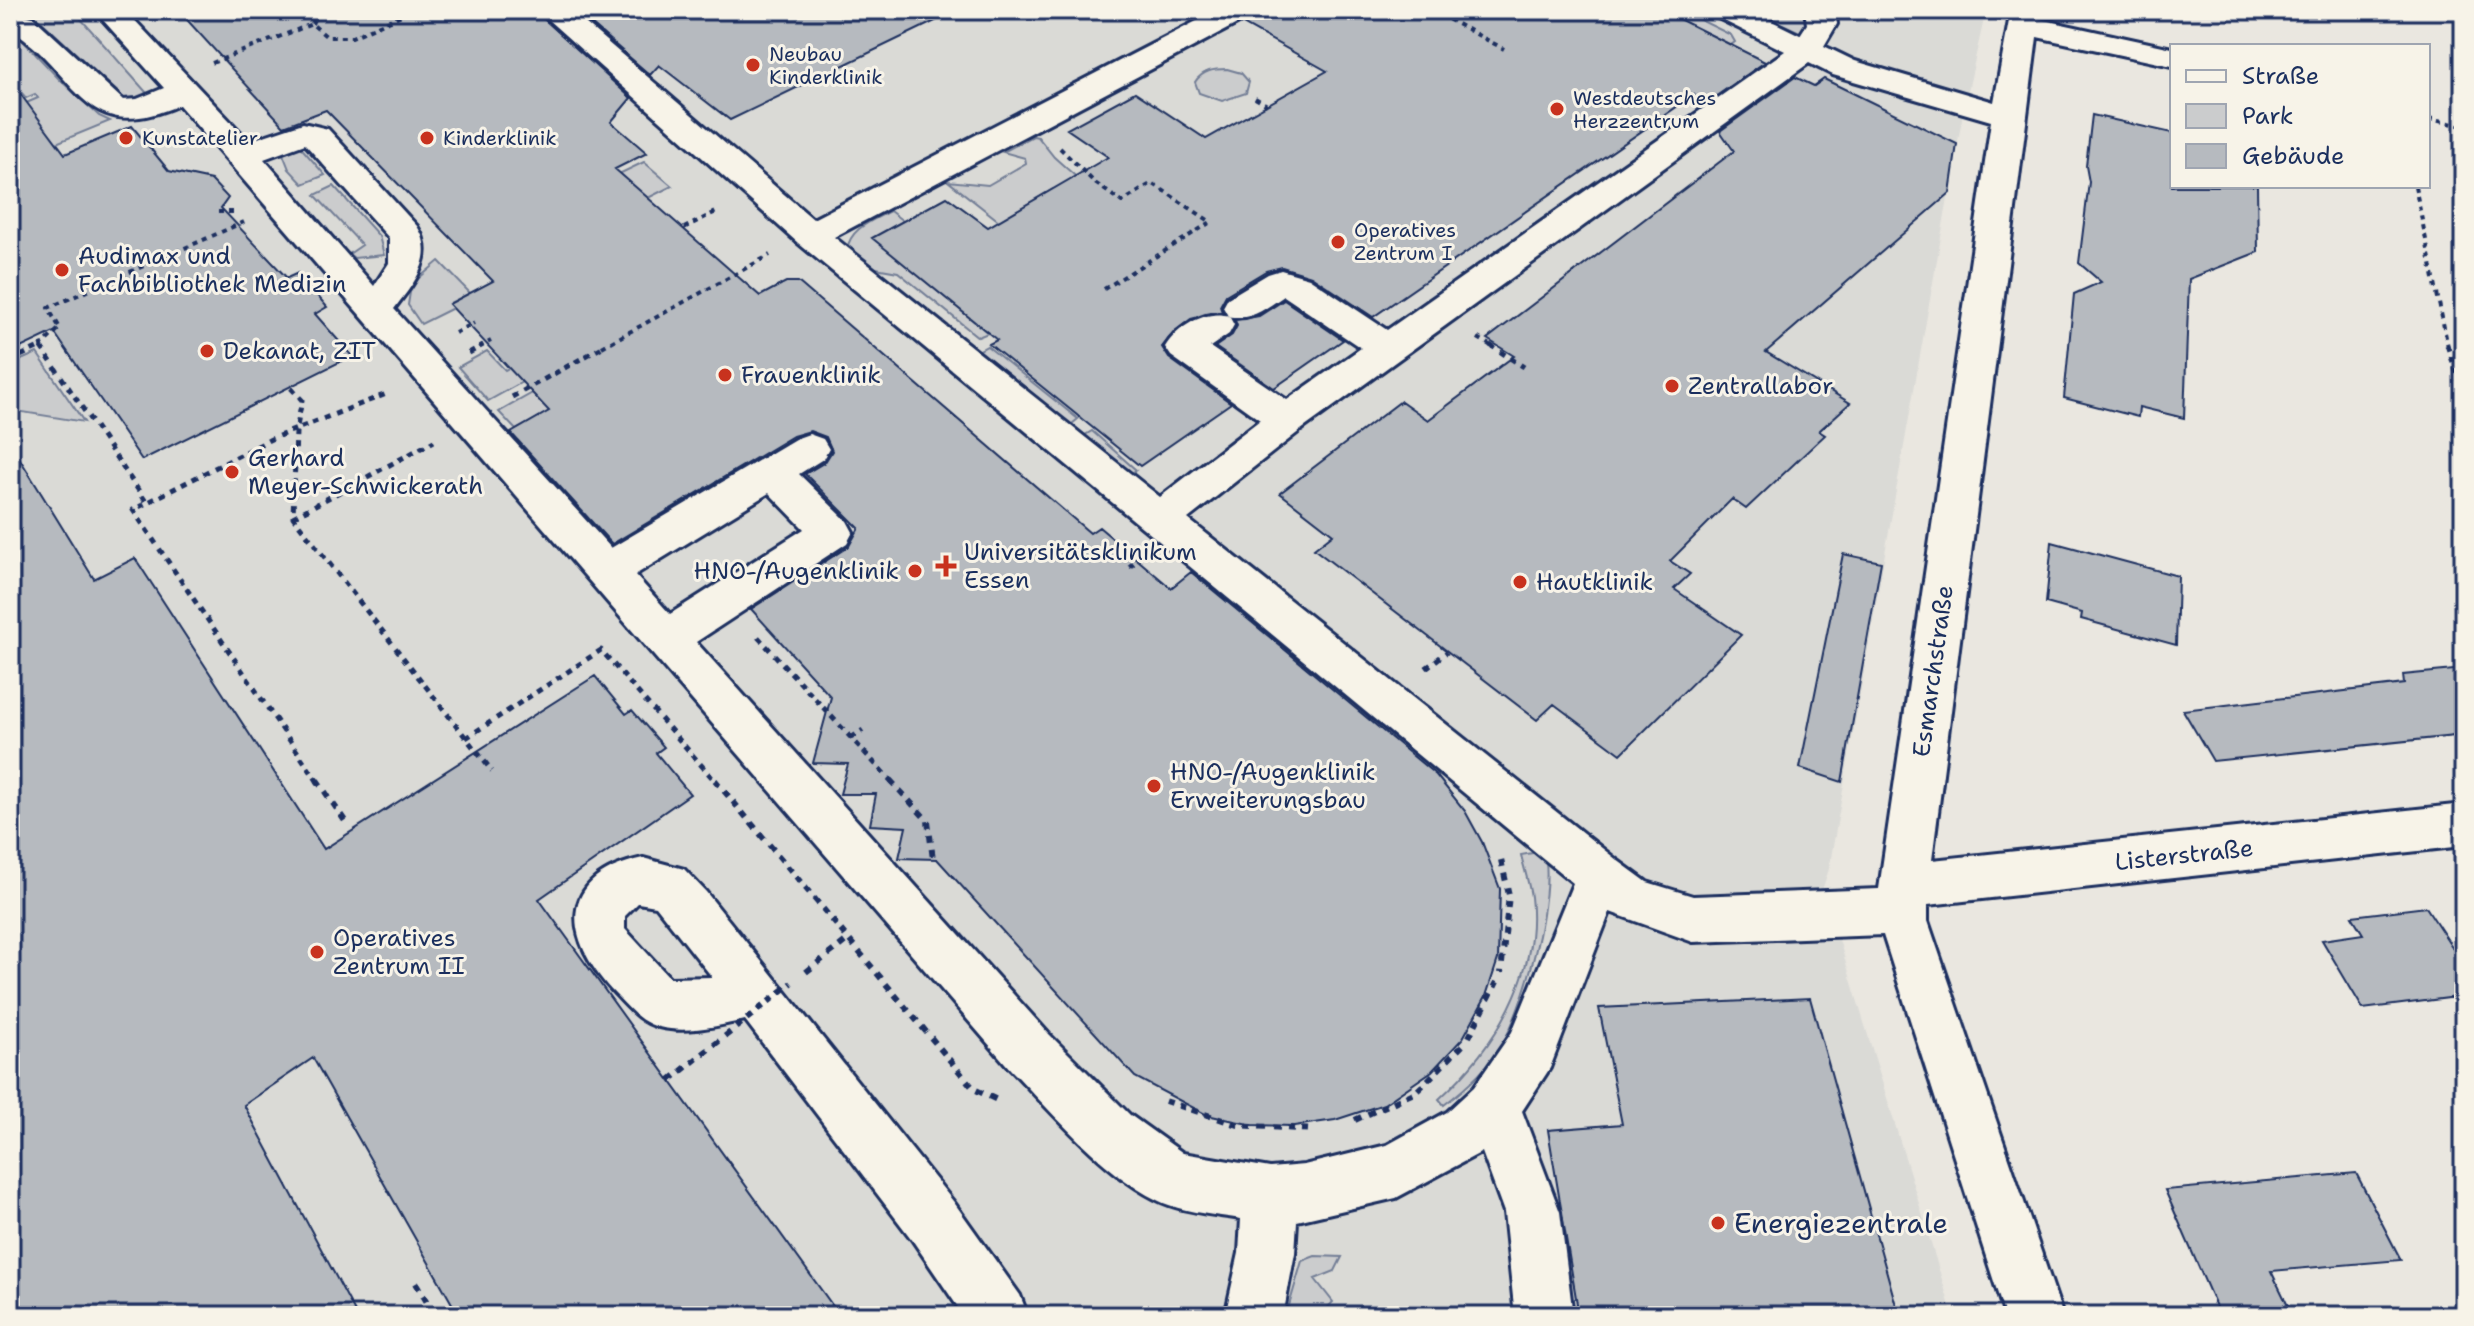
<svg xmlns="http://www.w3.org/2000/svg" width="2474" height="1326" viewBox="0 0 2474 1326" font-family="'Shantell Sans',sans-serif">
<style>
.built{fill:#dadad6}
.green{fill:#cbcccd;stroke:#737e96;stroke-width:2}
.building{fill:#b6babf;stroke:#1b2f5e;stroke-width:2}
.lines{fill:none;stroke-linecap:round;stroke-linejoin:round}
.minor-casing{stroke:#1b2f5e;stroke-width:6}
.path-far2{stroke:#1b2f5e;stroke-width:4;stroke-dasharray:5 5;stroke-linecap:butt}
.path-far1{stroke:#1b2f5e;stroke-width:5;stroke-dasharray:6 6;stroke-linecap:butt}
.path{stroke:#1b2f5e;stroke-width:6;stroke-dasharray:7 7;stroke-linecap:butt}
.minor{fill:#f7f3e8;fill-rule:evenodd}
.path-bridge{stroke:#1b2f5e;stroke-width:6;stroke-dasharray:7 7;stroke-linecap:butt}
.poi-dot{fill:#c8321e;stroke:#f7f3e8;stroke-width:3}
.labels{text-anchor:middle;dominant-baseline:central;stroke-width:6;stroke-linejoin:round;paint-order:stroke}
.far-poi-label{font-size:20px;fill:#1b2f5e;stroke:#f7f3e8;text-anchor:start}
.poi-label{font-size:24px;fill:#1b2f5e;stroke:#f7f3e8;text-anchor:start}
.street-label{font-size:24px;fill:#1b2f5e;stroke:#f7f3e8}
.near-poi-label{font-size:28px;fill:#1b2f5e;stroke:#f7f3e8;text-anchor:start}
</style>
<rect width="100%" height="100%" fill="#eae7e0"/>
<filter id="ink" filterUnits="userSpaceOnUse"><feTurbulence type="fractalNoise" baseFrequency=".0125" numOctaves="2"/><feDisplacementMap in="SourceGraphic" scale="16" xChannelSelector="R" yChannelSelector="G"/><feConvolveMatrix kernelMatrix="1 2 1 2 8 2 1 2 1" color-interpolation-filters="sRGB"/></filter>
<g filter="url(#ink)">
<path class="built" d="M10,10H1986L1963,113L1829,869L1823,887L1953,1316H10Z"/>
<path class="green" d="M10,10H73L146,92L143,99L134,102L125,99L38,18L22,12L10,13Z
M1680,10L1731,35L1735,42L1731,45L1662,11Z
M1753,10H1806L1811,17L1804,34Z
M10,27L59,79L99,116L110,121L10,162V110L38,98L35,94L26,98L10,79Z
M1227,69L1241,73L1249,82L1246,93L1222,101L1199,93L1195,82C1203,70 1214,69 1227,69Z
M1033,136L1038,137L1054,157L1092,191L1053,189L999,221L948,181L988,185L1026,163L1025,158L1003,152Z
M298,144L325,175L303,184L289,169L283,154Z
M644,162L672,186L582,231L554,205Z
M334,186L379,236L384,255L354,258L349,254L362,245L315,195Z
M890,211L903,221L873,238L988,333L978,337L898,272L870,267L847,250C850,228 872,221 890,211Z
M439,261L470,293L450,303L453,308L421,324L408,305L410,292L419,278Z
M987,346L1078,419L1072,424L1085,435L1092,431L1136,470L1130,474L1119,467L978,351Z
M487,351L505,370L529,357L542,371L488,401L458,367Z
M37,353L84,422L10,410V365Z
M552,382L569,401L516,430L499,412Z
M1544,851C1556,893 1524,1010 1500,1048C1486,1071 1465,1089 1444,1105L1439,1099C1494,1049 1540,975 1531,897C1529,883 1524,868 1521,855Z
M1315,1256L1342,1257L1335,1271L1315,1279L1333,1302L1320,1316H1286L1302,1261Z"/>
<path class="building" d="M178,10H534L631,98L611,122L647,153L615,169L760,296L786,282H798L1090,533L1099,527L1171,588L1191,572L1436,775L1465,811L1482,842L1500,889L1498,959L1486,996L1463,1038L1432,1071L1384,1104L1335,1120L1294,1126L1253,1125L1207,1115L1135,1077L937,859L899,858L906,827L870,825L876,794H840L848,764L813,763L831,697L751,609L849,546L859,528L805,474L825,462L832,451L826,437L810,431L793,436L612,544L511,433L549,411L449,304L493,281L326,110L284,126Z
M575,10H958L730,120L659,65L650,75Z
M1259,10H1661L1765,62L1702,106L1694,95L1373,317L1311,276L1282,267L1266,271L1226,295L1220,306L1222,312L1191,319L1175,331L1162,347L1169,358L1231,403L1140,466L989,344L997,340L872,238L947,197L988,227L1108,157L1067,129L1135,92L1206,139L1327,71L1243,24Z
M1795,77L1814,86L1824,79L1957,144L1950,193L1766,352L1850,403L1819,431L1825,435L1746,509L1732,499L1670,561L1690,574L1674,589L1741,635L1621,754L1554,704L1537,720L1314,549L1333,534L1280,493L1401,401L1428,420L1514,356L1487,339L1734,151L1720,131Z
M10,80L65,154L132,126L169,171L211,180L228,198L221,208L287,278L298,273L327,307L315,314L352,356L142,460L54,332L10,353Z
M2092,115L2172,133V186H2257L2258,252L2189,279L2184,418L2139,407L2138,417L2064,398L2074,294L2101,282L2079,263L2089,182L2086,166Z
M1284,300L1343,340L1274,388L1215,347L1232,335L1237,326L1235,320L1259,316Z
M10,443L94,579L135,558L324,849L595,676L626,714L632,710L664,747L656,753L690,794L539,899L840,1316H459L313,1058L244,1105L357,1316H10Z
M2052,542L2178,576L2176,645L2081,619L2082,613L2046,603Z
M1843,554L1881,562L1842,782L1800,768Z
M2464,669V735L2213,761L2183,710L2404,684L2403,675Z
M2426,907L2464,965V996L2363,1009L2322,940L2363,934L2352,916Z
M1810,998L1899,1316H1579L1548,1130L1622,1124L1599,1008Z
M2356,1173L2401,1260L2271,1271L2293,1316H2220L2165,1190Z"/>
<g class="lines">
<g class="minor-casing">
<path id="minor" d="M94,10H125L249,141L303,123L328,129L417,226C437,257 414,283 394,309L611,548L795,439L809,434L823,439L829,449L823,459L799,474L847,521L853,532L847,543L696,642L1049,1034L1130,1115L1183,1153L1270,1168L1304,1165L1387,1145L1447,1112L1474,1087L1512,1032L1573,883L798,243L537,10H570L813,219L1218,10H1256L1252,16L834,237L1160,497L1260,420L1171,356L1165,347C1177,327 1206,309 1229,316L1234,325L1229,334L1210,347L1287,400L1361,348L1284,296C1266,308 1251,322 1228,316L1223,307L1228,298L1268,274L1281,270L1309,278L1387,330L1785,51L1714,16L1710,10H1749L1800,35L1807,24L1805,10H1835L1837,24L1824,46L1855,61L1994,102L2011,10H2041L2039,19L2172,48V66L2037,37L1932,860L2464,804V846L1928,905V921L2063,1316H2005L1883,935L1693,942L1610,912L1550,1068L1522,1111L1560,1212L1573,1316H1515L1504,1212L1482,1152L1396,1198L1297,1221L1295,1253L1283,1316H1225L1239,1253L1241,1219C1217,1215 1191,1213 1169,1205C1112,1184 1053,1113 1011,1070L179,105C80,149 78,69 10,30V12L33,17L123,100L137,99L164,88ZM1809,63L1833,75L1991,121L1879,889L1693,896L1647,882L1617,860L1188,519L1301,430ZM305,144L389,238V263L374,286L264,159ZM769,493L804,529L670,614L635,575Z
M643,858L684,869L706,892L953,1201L1020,1295L1028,1316H964L913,1241L745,1020C718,1026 686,1034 659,1027C640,1023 628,1007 615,994C563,939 555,877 643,858ZM638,903L656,906L712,977L670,978L625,929V916Z"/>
</g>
<path class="path-far2" d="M1431,10L1504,49
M312,24L314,19L331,12
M212,63L312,24L327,37H352L413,10
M1255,98L1267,105
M2428,119L2464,126
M1060,148L1095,183L1122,202L1152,183L1211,222L1104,289
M2415,186L2448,347
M218,212H234
M684,228L718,211
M455,333L474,323
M1478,338L1493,347
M40,347L60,328L48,308L244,222
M479,347L491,341
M602,347L770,255"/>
<path class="path-far1" d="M1490,345L1524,367
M2447,345L2464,394
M41,347L147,503
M469,353L483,345
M10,361L43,345
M291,388L302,400L296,432L293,517L492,771
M512,397L606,345
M293,517L434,441
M1129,567L1138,560
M758,637L892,782
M1426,668L1447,652
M466,738L601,650L716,782
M851,738L863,730
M318,782L133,510L271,439L389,393"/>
<path class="path" d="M317,780L345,821
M715,780L974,1089L997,1100
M890,780L928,821L933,859
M1501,860L1509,895L1501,973
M806,972L846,941
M1469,1037L1497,982
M1165,1101L1238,1125L1314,1130
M1355,1120L1416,1092L1463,1045
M416,1283L435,1316"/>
<use href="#minor" class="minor"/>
<path class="path-bridge" d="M670,1080L792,983"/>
</g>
</g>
<g class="poi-dot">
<circle cx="753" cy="65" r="8"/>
<circle cx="1557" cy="109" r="8"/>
<circle cx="126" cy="138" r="8"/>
<circle cx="427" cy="138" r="8"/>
<circle cx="1338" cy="242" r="8"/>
<circle cx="62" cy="270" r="8"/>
<circle cx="207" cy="351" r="8"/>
<circle cx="725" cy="375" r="8"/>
<circle cx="1672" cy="386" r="8"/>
<circle cx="232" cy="472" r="8"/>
<path d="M942 554h8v8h8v8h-8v8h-8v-8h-8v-8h8z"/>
<circle cx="915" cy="571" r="8"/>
<circle cx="1520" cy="582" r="8"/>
<circle cx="1154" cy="786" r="8"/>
<circle cx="317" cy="952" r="8"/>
<circle cx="1718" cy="1223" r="8"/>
</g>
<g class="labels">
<g class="far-poi-label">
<text x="769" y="54">Neubau<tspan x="769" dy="23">Kinderklinik</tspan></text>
<text x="1573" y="98">Westdeutsches<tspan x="1573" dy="23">Herzzentrum</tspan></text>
<text x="142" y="138">Kunstatelier</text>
<text x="443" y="138">Kinderklinik</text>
<text x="1354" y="230">Operatives<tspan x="1354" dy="23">Zentrum I</tspan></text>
</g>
<g class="poi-label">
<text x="78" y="256">Audimax und<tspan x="78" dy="28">Fachbibliothek Medizin</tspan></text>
<text x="223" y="351">Dekanat, ZIT</text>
<text x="741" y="375">Frauenklinik</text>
<text x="1688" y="386">Zentrallabor</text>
<text x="248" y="458">Gerhard<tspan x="248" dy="28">Meyer-Schwickerath</tspan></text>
<text x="964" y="552">Universitätsklinikum<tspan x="964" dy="28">Essen</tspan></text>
<text x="899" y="571" text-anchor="end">HNO-/Augenklinik</text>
<text x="1536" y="582">Hautklinik</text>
<text x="1170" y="772">HNO-/Augenklinik<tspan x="1170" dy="28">Erweiterungsbau</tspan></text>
<text x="333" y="938">Operatives<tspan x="333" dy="28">Zentrum II</tspan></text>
</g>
<g class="street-label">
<text transform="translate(1933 671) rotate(-82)">Esmarchstraße</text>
<text transform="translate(2184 855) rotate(-6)">Listerstraße</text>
</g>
<g class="near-poi-label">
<text x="1734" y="1223">Energiezentrale</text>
</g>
</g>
<rect width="2474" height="1326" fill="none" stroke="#f7f3e8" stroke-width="40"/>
<rect x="20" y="20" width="2434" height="1286" fill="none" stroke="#1b2f5e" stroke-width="3" filter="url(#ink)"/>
<rect x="2170" y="44" width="260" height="144" fill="#f7f3e8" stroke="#9fa5b1" stroke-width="2"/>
<rect x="2186" y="70" width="40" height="12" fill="#f7f3e8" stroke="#9fa5b1" stroke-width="2"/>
<text x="2242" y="84" font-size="24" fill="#1b2f5e">Straße</text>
<rect x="2186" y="104" width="40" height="24" fill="#cbcccd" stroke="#9fa5b1" stroke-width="2"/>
<text x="2242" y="124" font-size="24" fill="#1b2f5e">Park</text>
<rect x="2186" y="144" width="40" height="24" fill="#b6babf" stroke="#9fa5b1" stroke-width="2"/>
<text x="2242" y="164" font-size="24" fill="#1b2f5e">Gebäude</text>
</svg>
